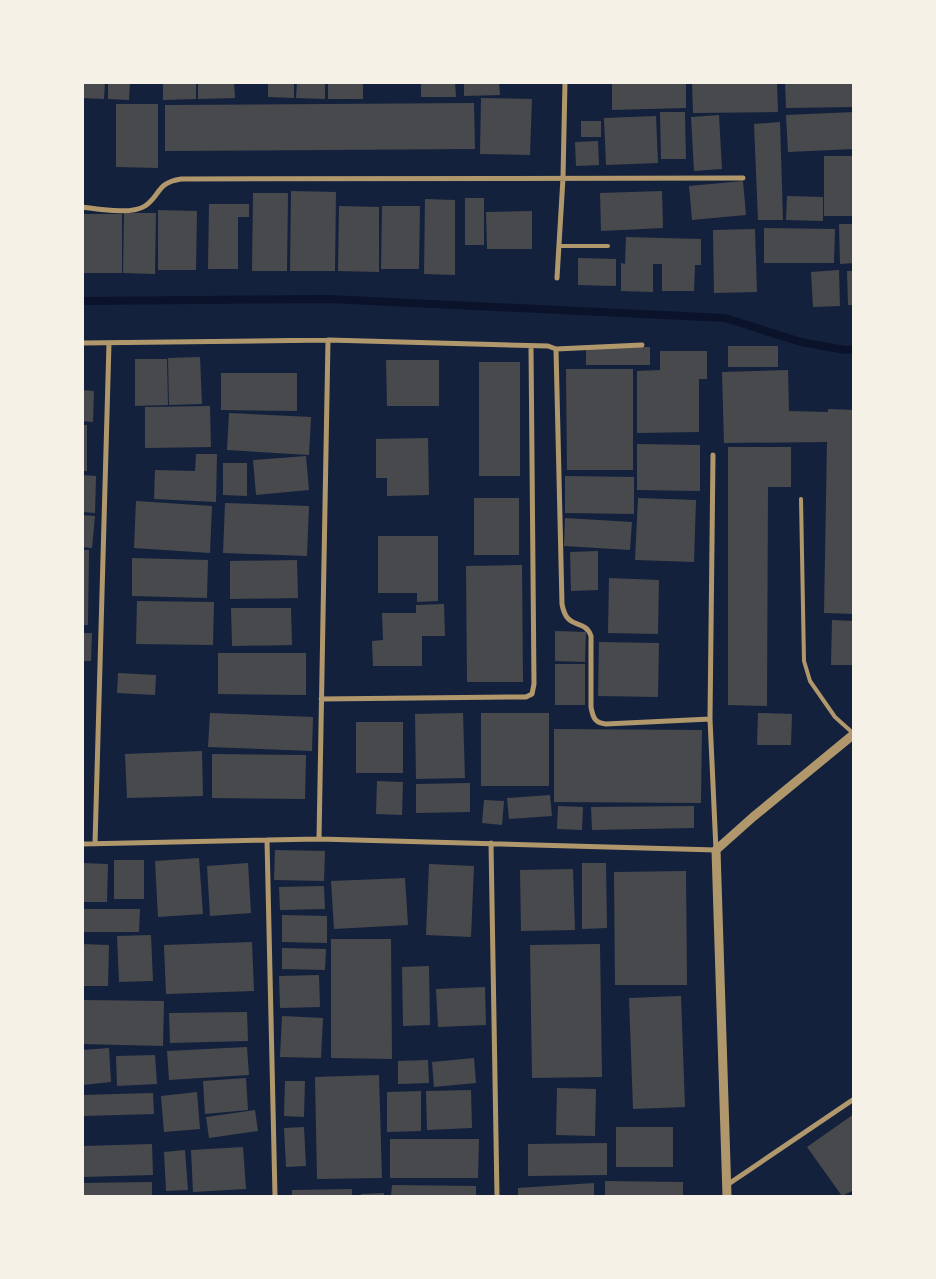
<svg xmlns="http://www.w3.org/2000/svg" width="936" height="1279" viewBox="0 0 936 1279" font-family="Mulish,sans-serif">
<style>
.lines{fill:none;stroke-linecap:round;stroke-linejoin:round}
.stream{stroke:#0b132b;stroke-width:8}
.building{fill:#48494c}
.service{stroke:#b1986c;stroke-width:4}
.minor{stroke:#b1986c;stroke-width:5}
.tertiary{stroke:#b1986c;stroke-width:9}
</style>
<rect width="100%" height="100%" fill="#14213d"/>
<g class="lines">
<path class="stream" d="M82,301L329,299L725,318L801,342L845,350L854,349"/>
</g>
<path class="building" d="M82,82H105L104,99L82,98Z
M108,82H130L129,100L108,99Z
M163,82H196V99L163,100Z
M198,82H234L235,98L198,99Z
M268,82H294V98L268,97Z
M297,82H325V99L296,98Z
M328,82H363V99H328Z
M421,82H455L456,97H421Z
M464,82H499L500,95L464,96Z
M612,82H686V108L612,110Z
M692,82H777L778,112L693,113Z
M785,82H854V107L786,108Z
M481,98L532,99L530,155L480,154Z
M474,103L475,149L165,151V105Z
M116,104H158V168L116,167Z
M660,112H685L686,159H661Z
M854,112V149L788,152L786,115Z
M719,115L722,169L694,171L691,117Z
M656,116L658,163L606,165L604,118Z
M581,121H601V137H581Z
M780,122L783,220H758L754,124Z
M598,141L599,165L576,166L575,142Z
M824,156H854V216H824Z
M743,181L746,215L692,220L689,186Z
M291,191L336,192L335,271H290Z
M662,191L663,228L601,231L600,193Z
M253,193H288L287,271H252Z
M787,196L823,197V221L786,220Z
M465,198H484V245H465Z
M425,199L455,200V275L424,274Z
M209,204H249V217H238V269H208Z
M339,206L379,207V272L338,271Z
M382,206H420L419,269H381Z
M158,210L197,211L196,270H158Z
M532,211V249H487L486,212Z
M124,213H156L155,274L123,273Z
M84,214H122V273H84Z
M839,224H854V263L840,264Z
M764,228L835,229L834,263H764Z
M755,229L757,292L714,293L713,230Z
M626,237L701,239V265H695L694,291H662V264H653V292L621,291V263L625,264Z
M578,258L616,259V286L578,285Z
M839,270L840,306L813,307L811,272Z
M847,271H854V305H848Z
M728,346H778V367H728Z
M586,347H650V365H586Z
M660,351H707V379H699V432L637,433V371L660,370Z
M200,357L202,404L169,405L168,358Z
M135,359H167L168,405L135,406Z
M386,360H439V406H387Z
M479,362H520V476H479Z
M566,369H633V470H567Z
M788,370L789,411L828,412V409L854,410V614L824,613L827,442L724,443L722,372Z
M221,373H297V411L221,410Z
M82,390L94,391L93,422L82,421Z
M210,406L211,447L145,448V407Z
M229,413L311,417L309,455L227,450Z
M82,425H87V471H82Z
M428,438L429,495L387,496V478H376V439Z
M637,444L700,445V491L637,490Z
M728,447H791V487H768L767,706L728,705Z
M196,454H217L216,502L154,499L155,470L195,471Z
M306,456L309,490L256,495L253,460Z
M223,463H247V496L223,495Z
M82,475L96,476L95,513L82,512Z
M565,476L634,477V514L565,513Z
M474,498H519V555H474Z
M638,498L696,500L694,562L635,560Z
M136,501L212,506L210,553L134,548Z
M225,503L309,506L307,556L223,553Z
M82,515L95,516L92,548L82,547Z
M565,518L632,522L630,550L564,546Z
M378,536H438V601L417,602V593H378Z
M82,550H89L88,625H82Z
M598,551V590L571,591L570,552Z
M132,558L208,560L207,598L132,596Z
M297,560L298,598L230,599V561Z
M522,565L523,682H467L466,566Z
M609,578L659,580L658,634L608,633Z
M137,601L214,602L213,645L136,644Z
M444,604L445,636H422V666H373L372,641L383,640L382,613H416V605Z
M231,608H291L292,645L232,646Z
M832,620L854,621V665H831Z
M555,631L586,632L585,662L555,661Z
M82,633H92L91,661H82Z
M599,642L659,643L658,697L598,696Z
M218,653H306V695L218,694Z
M555,664H585V705H555Z
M118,673L156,675L155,695L117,693Z
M210,713L313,717L312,751L208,747Z
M463,713L465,778L416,779L415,714Z
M481,713H549V786H481Z
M758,713L792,714L791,745H757Z
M356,722H403V773H356Z
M554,729L702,730L701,803L554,802Z
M202,751L203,796L127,798L125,754Z
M212,754L306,755L305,799L212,798Z
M377,781L403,782L402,815L376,814Z
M470,783V812L416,813V784Z
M550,795L552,816L509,819L507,798Z
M484,800L504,801L502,825L482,823Z
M558,806L583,807L582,830L557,829Z
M694,806V828L592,830L591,807Z
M275,850L325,851L324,881L274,880Z
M199,858L203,914L158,917L155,861Z
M114,860H144V899H114Z
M82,863L108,864L107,902H82Z
M248,863L251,913L210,916L207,866Z
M582,863H606L607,928L582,929Z
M429,864L474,866L471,937L426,935Z
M573,869L575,930L521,931L520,870Z
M686,871L687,985H615L614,872Z
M405,878L408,925L334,929L331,881Z
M324,886L325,909L280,910L279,887Z
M82,909H140L139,932H82Z
M282,915L327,916V943L282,942Z
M151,935L153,981L119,982L117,936Z
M331,939H391L392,1059L331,1058Z
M252,942L254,991L166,994L164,945Z
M82,944L109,945L108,986H82Z
M600,944L602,1077L532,1078L530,945Z
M282,948L326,949L325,970L282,969Z
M429,966L430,1025L403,1026L402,967Z
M319,975L320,1007L280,1008L279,976Z
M485,987L486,1025L438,1027L436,989Z
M681,996L685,1107L633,1109L629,998Z
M82,1000L164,1001L163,1046L82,1044Z
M247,1012L248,1041L170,1043L169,1013Z
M282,1016L323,1018L321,1058L280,1057Z
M247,1047L249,1075L169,1080L167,1051Z
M109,1048L111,1082L82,1085V1050Z
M155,1055L157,1084L117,1086L116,1056Z
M474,1058L476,1083L434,1087L432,1062Z
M428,1060L429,1083L398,1084V1061Z
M379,1075L382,1178L317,1179L315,1077Z
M246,1078L248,1110L205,1114L203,1081Z
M285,1081H305L304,1117L284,1116Z
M557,1088L596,1089L595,1136L556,1135Z
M471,1090L472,1128L427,1130L426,1091Z
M421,1091V1131L387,1132V1092Z
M197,1092L200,1129L164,1132L161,1096Z
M153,1093L154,1114L82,1116V1095Z
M255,1110L258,1131L209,1138L206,1117Z
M854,1114V1190L842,1196L807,1147Z
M304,1127L306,1166L286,1167L284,1128Z
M616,1127H673V1167H616Z
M390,1139H479L478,1178H390Z
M607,1143V1175L528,1176V1144Z
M152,1144L153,1175L82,1177V1146Z
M243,1147L246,1189L193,1192L191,1150Z
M185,1150L188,1190L166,1191L164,1152Z
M605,1181L683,1182V1196H605Z
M152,1182V1196H82V1183Z
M594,1183V1196H518V1188Z
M392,1185L476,1186V1196H391Z
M352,1189V1196H292V1190Z
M384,1193V1196H361V1194Z"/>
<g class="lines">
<path class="service" d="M559,246H608
M801,499L804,661L810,681L835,717L854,734"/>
<path class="minor" d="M82,207C99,209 131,215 145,206C161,195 156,183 181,179L743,178
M557,278L563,178L565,82
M82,343L328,340L548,346L556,349L562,604C567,632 584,617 591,636V707C593,718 595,723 606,724L710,719
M556,349L642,345
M321,699L520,697H526L532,694L534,684L531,346
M319,839L328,340
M267,840L275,1196
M491,843L497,1196
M82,844L319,839L716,850L710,719L713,455
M95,844L109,343
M727,1185L854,1099"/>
<path class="tertiary" d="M727,1196L716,850L753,817L854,734"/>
</g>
<rect width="936" height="1279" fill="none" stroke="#f6f1e7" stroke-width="168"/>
</svg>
